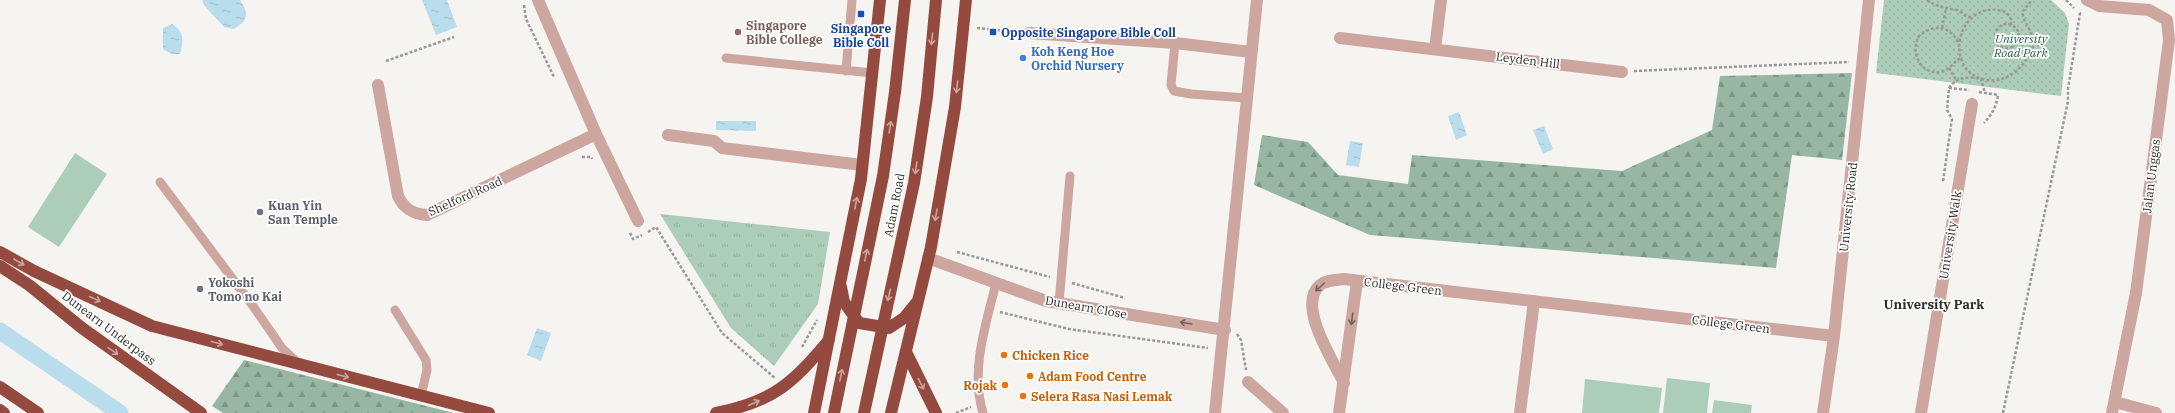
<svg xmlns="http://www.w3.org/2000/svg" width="2175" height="413" viewBox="0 0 2175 413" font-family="'IBM Plex Serif',serif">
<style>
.grass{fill:url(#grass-tufts)}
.forest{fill:url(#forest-firs)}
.park{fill:url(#park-dots)}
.pitch{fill:#accdb9}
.water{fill:url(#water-ripples)}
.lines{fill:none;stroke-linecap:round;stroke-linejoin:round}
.canal{stroke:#baddee;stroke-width:17}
.path{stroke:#9a9997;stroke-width:2.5;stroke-dasharray:3 2;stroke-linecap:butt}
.lane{stroke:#cda69f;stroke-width:9}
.street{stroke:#cda69f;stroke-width:12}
.highway{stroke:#954a3f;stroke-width:12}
.oneway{stroke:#caa49f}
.oneway2{stroke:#74625e}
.transit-dot{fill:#1a4fb4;stroke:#fff;stroke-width:1.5}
.education-dot{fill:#8d6e63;stroke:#fff;stroke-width:1.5}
.shop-dot{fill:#3f7fe0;stroke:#fff;stroke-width:1.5}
.worship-dot{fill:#6b7280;stroke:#fff;stroke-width:1.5}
.food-dot{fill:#e8710a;stroke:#fff;stroke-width:1.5}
.labels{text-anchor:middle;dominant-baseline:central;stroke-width:3.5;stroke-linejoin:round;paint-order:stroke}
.education-label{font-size:12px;font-weight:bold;fill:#785e54;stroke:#fff;text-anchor:start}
.transit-label{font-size:12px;font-weight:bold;fill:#164399;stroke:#fff}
.park-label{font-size:12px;font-style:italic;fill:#2c6246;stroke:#fff}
.shop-label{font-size:12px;font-weight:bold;fill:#366cbe;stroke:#fff;text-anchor:start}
.street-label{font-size:12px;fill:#2b2a29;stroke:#fff}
.worship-label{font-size:12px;font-weight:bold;fill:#5b616d;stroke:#fff;text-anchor:start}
.food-label{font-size:12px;font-weight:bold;fill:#c56008;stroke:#fff;text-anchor:start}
.neighbourhood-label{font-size:13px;font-weight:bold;fill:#2d2c2a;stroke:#fff}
</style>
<defs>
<pattern id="grass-tufts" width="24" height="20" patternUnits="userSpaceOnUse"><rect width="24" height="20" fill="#accdb9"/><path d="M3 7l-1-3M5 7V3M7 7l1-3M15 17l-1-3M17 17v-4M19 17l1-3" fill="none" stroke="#94b09f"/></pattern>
<pattern id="forest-firs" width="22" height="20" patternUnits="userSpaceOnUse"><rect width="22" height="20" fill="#97b7a4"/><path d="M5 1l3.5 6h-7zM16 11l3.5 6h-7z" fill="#7b9586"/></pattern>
<pattern id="park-dots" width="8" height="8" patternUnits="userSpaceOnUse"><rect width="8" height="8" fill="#accdb9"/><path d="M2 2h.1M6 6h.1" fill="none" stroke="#94b09f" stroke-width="1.8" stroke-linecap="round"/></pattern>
<pattern id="water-ripples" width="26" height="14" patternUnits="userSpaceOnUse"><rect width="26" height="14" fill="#baddee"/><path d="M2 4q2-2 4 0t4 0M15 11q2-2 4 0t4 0" fill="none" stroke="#a0becc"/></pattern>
</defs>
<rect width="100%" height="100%" fill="#f6f4f1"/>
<path class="grass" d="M660,214L830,232L818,304L774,366L731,328Z"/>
<path class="forest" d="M1852,73L1842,160L1792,155L1776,268L1370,235L1254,185L1262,135L1308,142L1338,175L1408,184L1412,155L1622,171L1712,130L1720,76Z
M244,360L454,413H223L212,406Z"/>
<path class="park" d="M1884,0H2051L2065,13L2069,24L2061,96L1876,73Z"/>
<path class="pitch" d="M75,153L107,174L59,247L28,227Z
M1667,378L1710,383L1707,413H1663Z
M1585,379L1662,388L1659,413H1582Z
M1714,400L1752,405L1751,413H1712Z"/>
<path class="water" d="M202,0H240C250,15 248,20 234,29L224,27C218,19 203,7 202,0Z
M422,0H447L457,27L436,35Z
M172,24C184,30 184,42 180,54H171L163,49V28Z
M1459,112L1467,135L1456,140L1448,116Z
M716,121H756V131L716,130Z
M1544,126L1553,149L1543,154L1533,130Z
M1350,141L1363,143L1359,167L1346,165Z
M537,328L551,333L541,361L527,355Z"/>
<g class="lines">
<path class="canal" d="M0,331L120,413"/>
<path class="path" d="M1927,0C1937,7 1946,8 1957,10C1963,12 1965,18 1971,17
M2066,0L2074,8
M524,5L526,19L554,77
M1995 36a12 12 0 1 1 24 0a12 12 0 1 1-24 0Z
M2011,25V19L2007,13C1996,8 1983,8 1973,17C1953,33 1954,71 1982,79C2009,86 2028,64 2035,41L2023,17V11L2032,0
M977,28L1017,32
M1942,28L1946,9
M1958,42C1949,25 1933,24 1919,36C1909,53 1922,78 1944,71C1951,68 1954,61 1961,58
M386,61L454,37
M1949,68L1956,80
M1634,71L1849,62
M1949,88C1956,77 1969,76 1981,79L1985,93
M1979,92L1998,95C1996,108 1992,114 1984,123
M582,157H591L592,159
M1943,181L1952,119L1947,110L1949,88L1969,90
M648,232L656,227L722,333L775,378
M630,233L633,239L642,235
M957,252L1050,277
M1072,283L1125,298
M1000,312L1069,329L1208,348
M1237,334L1241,340L1246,370
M802,347L817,320
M956,413L971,407
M2003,413L2068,101V89L2080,13L2078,12"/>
<path class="lane" d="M1175,43L1171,85L1174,91L1191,94L1247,98
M726,58L873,73
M846,71L852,0
M160,182L253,306L282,348L298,363
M1059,303L1070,176
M395,310L426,360L427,370L421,396
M983,413C970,370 986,325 996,283"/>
<path class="street" d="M538,0L596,134L638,221
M2087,0L2099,6L2149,10L2167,20L2169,40L2136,293L2112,413
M1029,33L1175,43L1251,52
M1340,38L1622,72
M1435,49L1441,0
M378,85L398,196C404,209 413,214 427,215L596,134
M668,135L714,141L722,148L862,165
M928,258L1046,301L1225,330
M1248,382L1283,413
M1344,383C1334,362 1296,305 1320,285C1326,280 1336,280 1344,279L1834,336
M2115,402L2156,413
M1215,413L1257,0
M1339,413L1357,281
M1520,413L1534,301
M1823,413L1834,336L1869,0
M1921,413L1972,104"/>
<path class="highway" d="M0,252L34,271L152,326L489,413
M0,266L29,285L82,328L201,413
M841,287L844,302L859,323L889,328L904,318L917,302
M907,354L936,413
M0,387L38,413
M0,410L4,413
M716,413C773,402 793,383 829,340
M814,413L861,179L880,0
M834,413L883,176L895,92L905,0
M864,413L914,183L927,97L936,0
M891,413L931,247L955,107L966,0"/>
</g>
<defs><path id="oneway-shaft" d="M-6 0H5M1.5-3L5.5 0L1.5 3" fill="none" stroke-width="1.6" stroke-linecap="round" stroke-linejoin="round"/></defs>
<g class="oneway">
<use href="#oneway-shaft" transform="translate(932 39) rotate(96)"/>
<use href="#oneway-shaft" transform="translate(957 87) rotate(96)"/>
<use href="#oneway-shaft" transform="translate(890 127) rotate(-82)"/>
<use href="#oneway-shaft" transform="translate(916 168) rotate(98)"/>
<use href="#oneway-shaft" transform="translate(856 203) rotate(-79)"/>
<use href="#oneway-shaft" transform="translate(936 215) rotate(100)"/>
<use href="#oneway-shaft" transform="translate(866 255) rotate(-78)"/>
<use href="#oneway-shaft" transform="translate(19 262) rotate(30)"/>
<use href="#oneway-shaft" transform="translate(889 295) rotate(104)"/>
<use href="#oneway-shaft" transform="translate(95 299) rotate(25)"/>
<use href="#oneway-shaft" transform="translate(217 343) rotate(15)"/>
<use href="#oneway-shaft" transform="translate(113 351) rotate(35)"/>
<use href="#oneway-shaft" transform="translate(841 375) rotate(-79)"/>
<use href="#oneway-shaft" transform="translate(343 376) rotate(14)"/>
<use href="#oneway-shaft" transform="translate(921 384) rotate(63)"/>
<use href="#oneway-shaft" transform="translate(754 403) rotate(-24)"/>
</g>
<g class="oneway2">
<use href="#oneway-shaft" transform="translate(1320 287) rotate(138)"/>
<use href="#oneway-shaft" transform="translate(1352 319) rotate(97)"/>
<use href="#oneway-shaft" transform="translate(1186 323) rotate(-171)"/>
</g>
<g class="transit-dot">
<rect x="857" y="10" width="8" height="8" rx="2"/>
<rect x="989" y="28" width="8" height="8" rx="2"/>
</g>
<circle class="education-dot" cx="738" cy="32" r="4"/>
<circle class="shop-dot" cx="1023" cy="58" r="4"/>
<g class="worship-dot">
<circle cx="260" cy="212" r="4"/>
<circle cx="200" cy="289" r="4"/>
</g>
<g class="food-dot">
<circle cx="1004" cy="355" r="4"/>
<circle cx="1030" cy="376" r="4"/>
<circle cx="1005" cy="385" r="4"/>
<circle cx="1023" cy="396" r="4"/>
</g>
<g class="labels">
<g class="education-label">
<text x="746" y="25">Singapore<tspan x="746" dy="14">Bible College</tspan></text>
</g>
<g class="transit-label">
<text x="861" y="28">Singapore<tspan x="861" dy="14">Bible Coll</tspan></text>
<text x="1001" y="32" text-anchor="start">Opposite Singapore Bible Coll</text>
</g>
<g class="park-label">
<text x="2021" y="38">University<tspan x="2021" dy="14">Road Park</tspan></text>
</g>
<g class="shop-label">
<text x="1031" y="51">Koh Keng Hoe<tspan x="1031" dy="14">Orchid Nursery</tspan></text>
</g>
<g class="street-label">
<text transform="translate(1528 60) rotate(7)">Leyden Hill</text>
<text transform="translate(2151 176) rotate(-83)">Jalan Unggas</text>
<text transform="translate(465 196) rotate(-24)">Shelford Road</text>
<text transform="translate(894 205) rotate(-79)">Adam Road</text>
<text transform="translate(1848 207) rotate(-84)">University Road</text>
<text transform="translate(1950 235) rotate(-81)">University Walk</text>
<text transform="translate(1403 286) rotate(7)">College Green</text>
<text transform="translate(1086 307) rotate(10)">Dunearn Close</text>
<text transform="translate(1731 324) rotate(7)">College Green</text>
<text transform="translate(109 328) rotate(37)">Dunearn Underpass</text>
</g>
<g class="worship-label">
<text x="268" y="205">Kuan Yin<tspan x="268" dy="14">San Temple</tspan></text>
<text x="208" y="282">Yokoshi<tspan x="208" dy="14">Tomo no Kai</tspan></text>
</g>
<g class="food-label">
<text x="1012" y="355">Chicken Rice</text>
<text x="1038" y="376">Adam Food Centre</text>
<text x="997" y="385" text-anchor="end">Rojak</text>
<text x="1031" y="396">Selera Rasa Nasi Lemak</text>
</g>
<g class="neighbourhood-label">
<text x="1934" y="304">University Park</text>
</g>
</g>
</svg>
